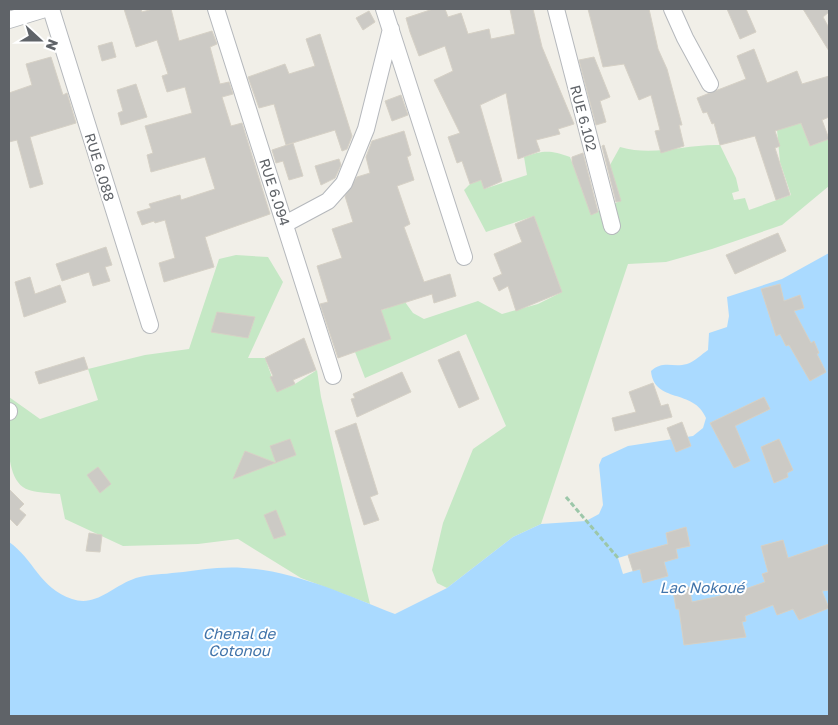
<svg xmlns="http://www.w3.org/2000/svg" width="838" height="725" viewBox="0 0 838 725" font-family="'Golos Text',sans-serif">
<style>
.green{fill:#c5e8c5}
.water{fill:#aadaff}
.pier{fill:#f1efe8}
.building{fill:#cccac5;stroke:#d6d1c6}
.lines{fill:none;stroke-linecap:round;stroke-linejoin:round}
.minor-casing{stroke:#b5b8bc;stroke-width:18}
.path{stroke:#9cc7a9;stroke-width:3;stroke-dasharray:5 2.5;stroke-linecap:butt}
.minor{stroke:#fff;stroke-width:16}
.labels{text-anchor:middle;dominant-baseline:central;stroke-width:4;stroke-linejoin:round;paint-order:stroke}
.street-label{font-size:14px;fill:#5f6368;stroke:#fff}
.water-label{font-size:15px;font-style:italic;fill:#4174aa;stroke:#fff}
</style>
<rect width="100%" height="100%" fill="#f1efe8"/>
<path class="green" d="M798,116L810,146L829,139V186L782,225L712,249L666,262L628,264L541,524L513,537L447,588L437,583L432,570L443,523L473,449L506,426L466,334L365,378L355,352L345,344L365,316L388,308L385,298L405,302L413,313L424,319L478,301L502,314L538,304L562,292L534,216L486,232L464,190L470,184L481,180L484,189L527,175L524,157C544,150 550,150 570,157L591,214L620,201L610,165L620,147C654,157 685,144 720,145L736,178L739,191L732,193L734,200L745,198L749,210L791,195L780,162L777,130Z
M236,255L268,257L283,282L248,358H265L277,391L295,384L317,370L321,397L370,604L301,578L238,539L198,544L123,546L65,519L60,494C50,493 38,493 29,490C1,482 9,420 9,397L40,419L98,400L88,369L145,355L189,349L219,259Z"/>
<path class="water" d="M829,253V716H9V542C34,559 39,588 72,599C95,607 111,588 131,580C144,574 158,575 172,573C187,572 202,569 217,568C279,563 338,592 395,614L447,588L513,537L541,524L586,521L599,514L603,505L599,465L602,458L628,446L693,436L703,428L706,418C694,388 654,404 651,371C663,360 673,368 687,364C694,362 702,354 708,350L709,333L727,327L729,316L727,297L782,279Z"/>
<path class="pier" d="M628,555L633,571L623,574L618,558Z"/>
<path class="building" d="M124,9H141L142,12L153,9H171L179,41L212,31L217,44L210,47L220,84L229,82L233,94L222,97L231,126L242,123L270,214L205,237L214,267L164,282L159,263L175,258L165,220L155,223L154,221L142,225L137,212L151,208L149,204L180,195L181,200L215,189L205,157L151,172L147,155L153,153L145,126L192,113L185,87L167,92L162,76L168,74L157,40L136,47Z
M433,9H445L448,17L461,13L468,34L489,29L491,39L515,34L510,9H533L542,47L574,124L558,129L560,134L536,140L540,151L518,159L506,93L480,105L502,181L484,189L481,180L470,184L462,161L457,163L448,137L460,133L434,80L453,71L445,46L419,56L410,32L406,18Z
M588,9H649L658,49L667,69L682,125H679L684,146L661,153L655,131L660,130L651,95L639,100L624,64L603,67Z
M727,9H746L756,32L740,39Z
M803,9H829V12L823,17L829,28V51Z
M369,11L375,22L363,30L356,18Z
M320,34L352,136L347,149L342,151L335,130L286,145L274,104L259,108L248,77L285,64L289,74L315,66L306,39Z
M112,42L116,57L102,61L98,46Z
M754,49L767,83L797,71L802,84L829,76V117L822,120L829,139L810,146L801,123L775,131L780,146L775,148L790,195L776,200L755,136L720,145L714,123L712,124L707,112L703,113L697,98L746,79L737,56Z
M51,57L63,95L67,93L76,123L30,137L43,184L30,188L17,140L9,142V93L32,85L26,64Z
M594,57L610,97L600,101L606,122L596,125L579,60Z
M136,84L147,117L121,125L118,113L123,111L117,90Z
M401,95L408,115L392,121L385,101Z
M404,131L411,155L407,157L414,180L397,186L410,224L404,227L424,282L450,274L456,296L434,303L432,294L381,310L391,339L338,358L320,304L328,302L317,266L342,258L332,229L353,222L345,196L357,177L370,173L366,157L372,141Z
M293,143L303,176L289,180L283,161L276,163L272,150Z
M604,145L621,201L616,202L602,146Z
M583,153L598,212L591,215L572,162V157Z
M339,159L341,165L335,178L321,185L315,166Z
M534,216L562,292L516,311L508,286L499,291L493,278L502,274L494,254L522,242L515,224Z
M778,233L786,251L735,274L726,255Z
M106,247L112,265L105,267L110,281L93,286L89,272L62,281L56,264Z
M30,277L35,294L60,285L66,302L24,317L15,282Z
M780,284L784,301L800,295L804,308L794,311L811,343L814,341L819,353L817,354L826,372L810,381L789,345L786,346L780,334L776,336L761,289Z
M217,312L255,317L248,338L211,332Z
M304,338L316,370L293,380L295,384L277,392L270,377L273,376L265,358Z
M459,351L479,399L459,408L438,360Z
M84,357L88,369L39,384L35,372Z
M402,372L411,392L357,417L351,399L355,398L353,394Z
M653,383L661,406L668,404L672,417L615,431L612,418L636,412L629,392Z
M764,397L770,409L735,426L750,461L734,468L710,423Z
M682,422L691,446L676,452L667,428Z
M356,423L378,494L370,497L379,520L364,525L335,431Z
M290,439L296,455L233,479L245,451L276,463L270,446Z
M779,439L793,470L787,473L788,477L774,483L761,447Z
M98,467L111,484L100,493L87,475Z
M9,489L24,504L19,509L26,515L17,526L10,519L9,520Z
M276,510L286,535L274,539L264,515Z
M686,527L690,546L676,549L678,558L664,562L668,576L643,583L640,569L633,571L628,555L668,544L666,533Z
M89,533L102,535L100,552L86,551Z
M783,540L788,558L829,544V590L822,591L829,608L799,620L793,609L777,615L773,605L745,616L746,621L742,622L746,637L684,645L679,609H676L673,590L689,587L692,602L734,593L765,582L762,574L768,572L761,546Z"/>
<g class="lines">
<g class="minor-casing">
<path id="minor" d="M51,9L150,325
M216,9L333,376
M384,9L464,257
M556,9L612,226
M672,9L685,38L710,84
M9,20L45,9
M285,224L328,201L344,183L366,129L391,29
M9,411V412"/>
</g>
<path class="path" d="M566,497L618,558"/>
<use href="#minor" class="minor"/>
</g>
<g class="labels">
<g class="street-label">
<text transform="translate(584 118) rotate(75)">RUE 6.102</text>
<text transform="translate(100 167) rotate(73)">RUE 6.088</text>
<text transform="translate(275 192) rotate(72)">RUE 6.094</text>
</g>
<g class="water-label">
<text x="702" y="587">Lac Nokoué</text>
<text x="239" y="633">Chenal de<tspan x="239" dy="17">Cotonou</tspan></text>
</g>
</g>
<rect width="838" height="725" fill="none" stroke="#5f6368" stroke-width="20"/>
<g transform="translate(40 40) rotate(111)" stroke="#ffffff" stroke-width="4" paint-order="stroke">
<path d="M0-4L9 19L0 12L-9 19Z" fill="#5f6368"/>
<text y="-8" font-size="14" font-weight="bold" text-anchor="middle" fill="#5f6368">N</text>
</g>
</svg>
